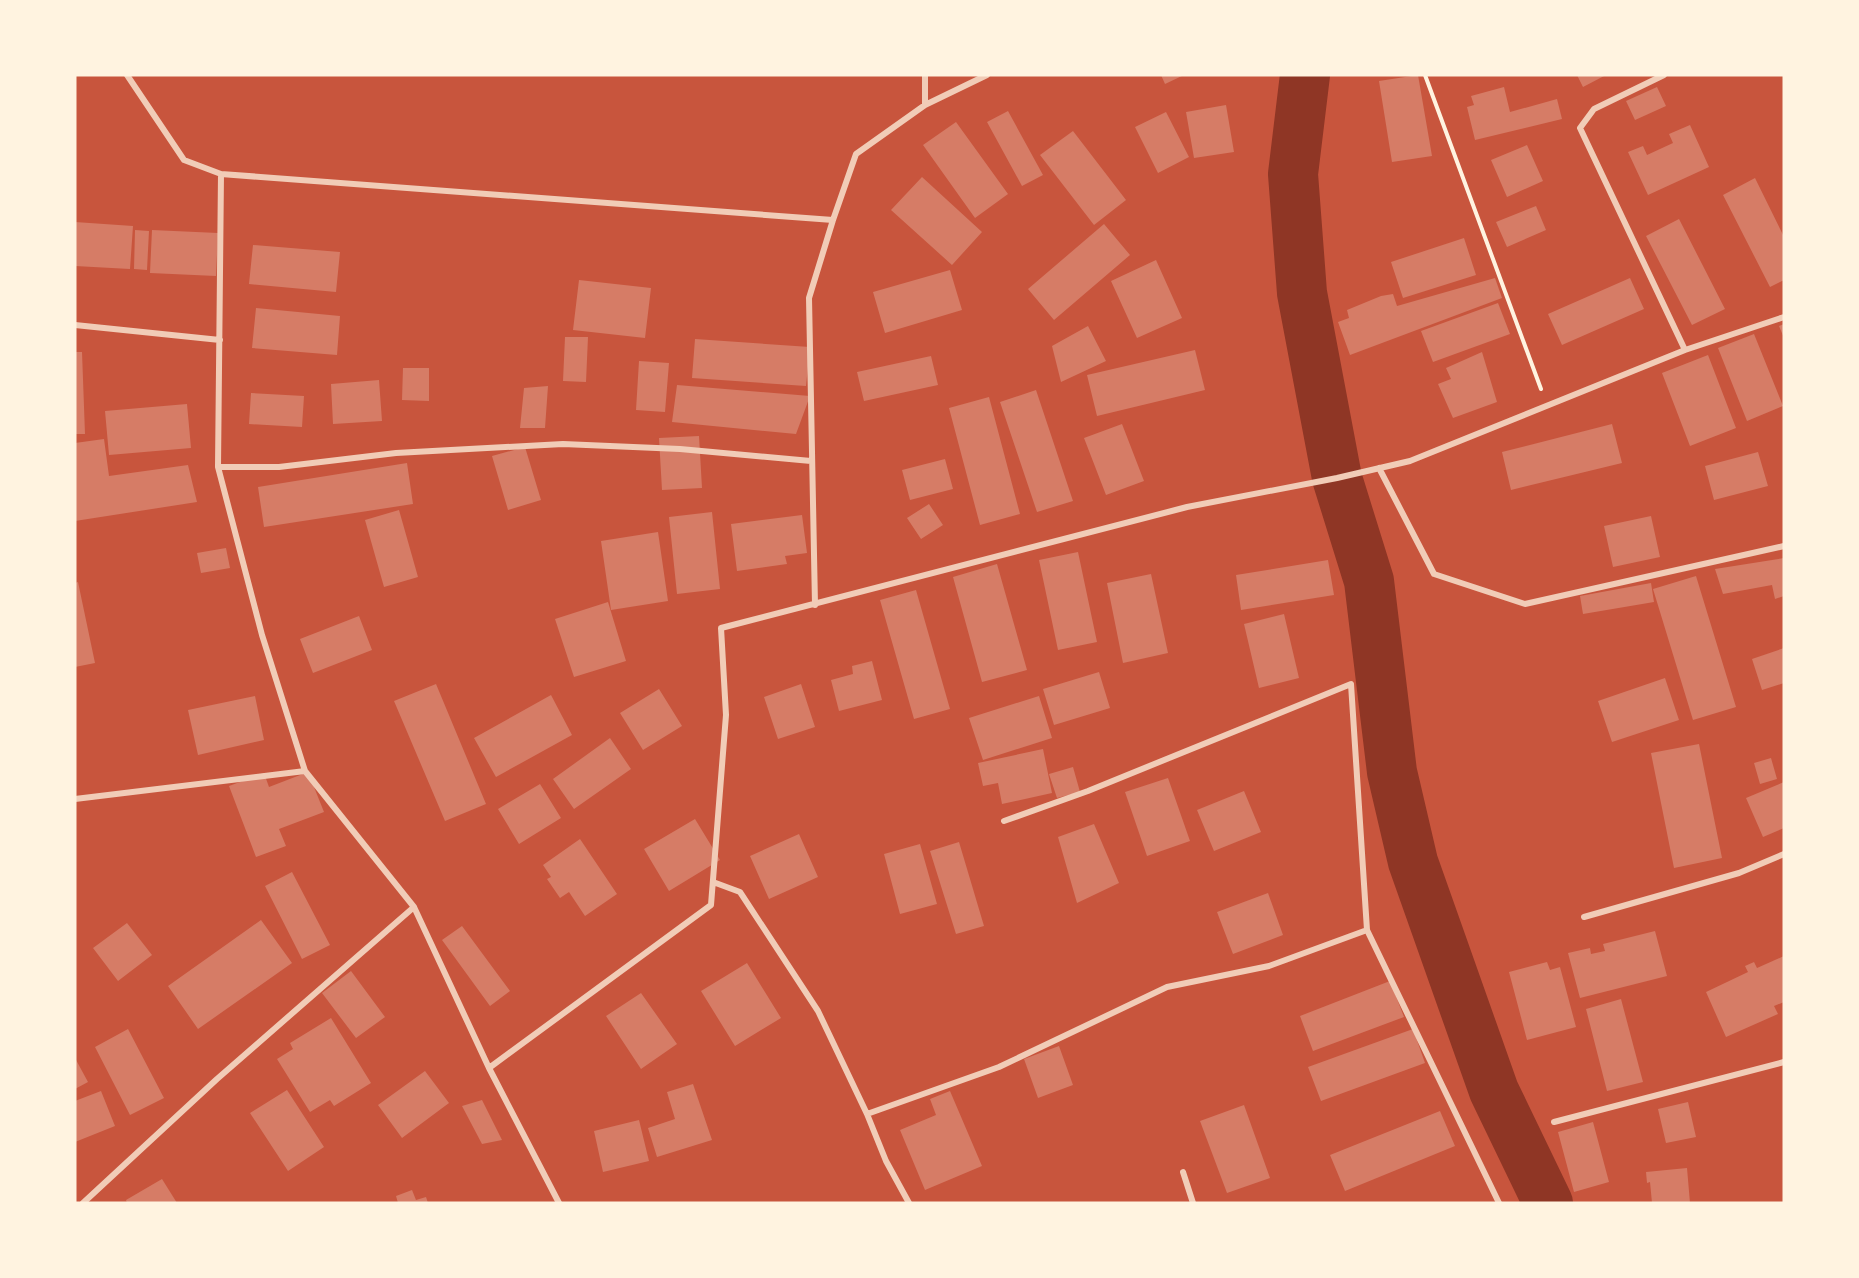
<svg xmlns="http://www.w3.org/2000/svg" width="1859" height="1278" viewBox="0 0 1859 1278" font-family="Merriweather,serif">
<style>
.lines{fill:none;stroke-linecap:round;stroke-linejoin:round}
.river{stroke:#8f3625;stroke-width:50}
.building{fill:#d67c66}
.path{stroke:#fff3e0;stroke-width:4}
.minor{stroke:#f1ccb7;stroke-width:6}
</style>
<rect width="100%" height="100%" fill="#c8553d"/>
<g class="lines">
<path class="river" d="M1305,75L1293,174L1302,293L1337,478L1369,581L1392,772L1413,862L1494,1091L1548,1203"/>
</g>
<path class="building" d="M1161,75H1184L1165,84Z
M1418,75L1432,156L1392,162L1379,81Z
M1577,75H1606L1583,87Z
M1504,87L1510,112L1557,99L1562,119L1475,140L1467,107L1474,105L1471,96Z
M1657,87L1666,106L1635,120L1626,101Z
M1226,105L1234,152L1194,158L1186,112Z
M1008,111L1043,175L1022,186L987,122Z
M1166,112L1189,157L1158,173L1135,127Z
M956,122L1008,194L975,218L923,145Z
M1690,125L1709,167L1648,195L1628,152L1643,146L1647,155L1673,143L1669,134Z
M1073,131L1126,200L1094,225L1040,155Z
M1527,145L1543,181L1507,197L1491,160Z
M922,177L982,232L952,265L891,210Z
M1755,178L1784,237V280L1770,287L1723,195Z
M1536,206L1546,230L1507,247L1496,222Z
M1679,219L1725,309L1692,325L1646,236Z
M75,222L133,226L130,269L75,266Z
M1104,224L1130,255L1054,320L1028,289Z
M135,230L149,231L147,270L134,269Z
M152,230L218,233L216,276L150,273Z
M1464,238L1476,275L1403,298L1391,262Z
M253,245L340,252L336,292L249,284Z
M1156,260L1182,318L1137,338L1111,281Z
M950,270L962,310L885,333L873,292Z
M1495,278L1502,298L1350,355L1338,322L1349,318L1347,310L1381,296L1393,294L1397,306Z
M1630,278L1644,309L1562,345L1548,314Z
M579,280L651,288L645,338L573,330Z
M1498,303L1510,334L1433,362L1421,331Z
M256,308L340,316L337,355L252,348Z
M1784,324V338L1779,326Z
M1088,326L1106,361L1061,382L1052,346Z
M1754,334L1783,406L1747,421L1718,348Z
M565,337H588L586,382L563,381Z
M695,339L810,347L806,386L692,378Z
M1195,350L1205,390L1097,416L1087,375Z
M75,352H82L85,434H75Z
M1482,352L1497,402L1453,418L1438,384L1451,379L1446,368Z
M1708,355L1736,428L1690,446L1662,373Z
M931,356L938,385L864,401L857,372Z
M639,361L669,363L665,412L636,410Z
M403,368H429V401L402,400Z
M379,380L382,421L333,424L331,384Z
M677,385L810,396L796,434L672,422Z
M548,386L545,428H520L524,388Z
M1036,390L1073,501L1037,512L1000,402Z
M251,393L304,396L302,427L249,424Z
M989,397L1020,514L980,525L949,408Z
M187,404L191,448L109,455L105,411Z
M1122,424L1144,481L1106,495L1084,438Z
M1612,424L1622,463L1511,490L1502,452Z
M699,436L702,488L662,490L659,438Z
M104,439L109,476L188,465L197,502L75,521V443Z
M525,447L541,500L508,510L492,456Z
M1758,452L1768,486L1714,500L1705,466Z
M945,459L953,489L910,500L902,470Z
M407,463L413,504L264,527L258,487Z
M929,504L943,525L921,539L907,518Z
M399,510L418,577L384,587L365,520Z
M712,512L720,589L677,594L669,517Z
M802,515L807,553L785,556L787,564L737,571L731,524Z
M1651,516L1660,557L1613,567L1604,526Z
M658,532L668,601L611,610L601,541Z
M226,548L230,568L201,573L197,553Z
M1078,552L1097,642L1058,650L1039,560Z
M1784,558V596L1775,599L1772,585L1723,594L1715,569Z
M1328,560L1334,595L1241,610L1236,575Z
M997,564L1027,670L982,682L953,577Z
M1151,574L1168,653L1123,663L1107,583Z
M1696,576L1736,707L1693,720L1653,589Z
M78,582L95,663L75,667V583Z
M1651,583L1654,602L1583,614L1580,596Z
M916,590L950,709L914,719L880,600Z
M608,602L626,661L574,677L555,619Z
M1284,614L1299,678L1259,688L1244,624Z
M359,616L372,650L313,673L300,639Z
M1784,648V683L1762,690L1752,659Z
M872,661L882,700L839,711L831,680L853,674L852,666Z
M1099,672L1110,708L1054,725L1043,689Z
M1665,678L1679,720L1612,742L1598,701Z
M436,684L486,804L445,821L394,701Z
M801,684L815,727L778,739L764,697Z
M659,689L682,726L643,750L620,713Z
M551,695L572,735L496,777L474,738Z
M255,696L264,740L198,755L188,710Z
M1039,696L1052,738L983,760L969,718Z
M610,738L631,769L574,809L553,779Z
M1699,744L1722,858L1674,868L1651,753Z
M1043,749L1052,793L1002,804L998,783L983,786L978,763Z
M1771,758L1777,779L1760,784L1754,763Z
M1073,767L1080,792L1057,798L1049,774Z
M308,772L324,812L279,829L286,846L256,857L229,786L264,773L269,787Z
M1168,778L1190,841L1147,856L1125,792Z
M1784,782V828L1763,837L1746,798Z
M540,784L561,818L519,844L498,809Z
M1244,791L1261,832L1214,851L1197,810Z
M695,819L720,860L669,891L644,849Z
M1094,824L1119,883L1077,903L1058,837Z
M799,834L818,877L769,899L750,856Z
M580,839L617,894L585,916L569,892L560,898L547,879L551,877L543,865Z
M959,842L984,926L956,934L930,851Z
M920,844L937,904L900,914L884,854Z
M292,872L330,945L302,959L265,886Z
M1268,893L1283,935L1233,954L1217,912Z
M261,920L292,963L198,1029L168,986Z
M127,923L152,955L118,981L93,948Z
M462,926L510,991L490,1006L442,940Z
M1655,931L1667,976L1580,998L1568,953L1590,948L1591,954L1605,951L1603,944Z
M1784,956V1002L1774,1006L1778,1014L1726,1037L1706,992L1748,972L1745,966L1754,962L1757,968Z
M1547,962L1550,970L1560,967L1576,1027L1527,1040L1509,972Z
M747,963L781,1018L735,1046L701,991Z
M351,971L385,1017L356,1038L322,993Z
M1390,981L1404,1017L1313,1051L1300,1016Z
M641,993L677,1044L641,1069L606,1016Z
M1621,999L1643,1082L1607,1091L1586,1009Z
M331,1018L371,1083L334,1106L330,1100L310,1112L277,1059L293,1049L290,1043Z
M128,1029L164,1098L130,1115L95,1047Z
M1413,1029L1425,1063L1321,1101L1308,1067Z
M1059,1046L1073,1085L1038,1098L1024,1059Z
M75,1058L88,1082L75,1089Z
M425,1071L449,1103L402,1138L378,1105Z
M693,1084L712,1140L657,1157L648,1128L675,1119L667,1092Z
M287,1090L324,1147L288,1171L250,1113Z
M101,1091L115,1126L75,1142V1101Z
M950,1091L982,1166L925,1190L900,1130L936,1115L930,1099Z
M482,1100L502,1140L482,1144L462,1106Z
M1688,1102L1696,1137L1666,1143L1658,1109Z
M1244,1105L1270,1178L1227,1193L1200,1121Z
M1440,1111L1455,1146L1345,1191L1330,1155Z
M639,1120L649,1161L603,1172L594,1131Z
M1593,1122L1609,1182L1574,1192L1558,1132Z
M1687,1168L1690,1203H1652L1650,1182L1647,1183L1646,1172Z
M162,1179L177,1203H127L126,1200Z
M412,1190L416,1200L426,1197L428,1203H398L396,1196Z"/>
<g class="lines">
<path class="path" d="M1425,75L1541,389"/>
<path class="minor" d="M127,75L184,160L221,174L833,220
M1664,75L1594,109L1580,128L1685,350
M925,105V75
M221,174L218,467L262,635L305,771
M75,325L220,340
M218,467H279L396,453L563,444L680,449L811,461
M1379,468L1434,574L1525,604L1784,546
M815,605L809,298L833,220L856,154L925,105L987,75
M75,799L305,771L414,907L489,1068L559,1203
M1004,821L1088,791L1351,684L1367,930L1499,1203
M713,882L740,892L818,1011L867,1114L886,1161L909,1203
M1584,917L1739,873L1784,854
M489,1068L711,905L726,715L721,628L1187,507L1337,478L1410,461L1685,350L1784,317
M867,1114L999,1067L1167,987L1269,966L1367,930
M1554,1122L1784,1062
M1183,1172L1193,1203
M83,1203L217,1079L414,907"/>
</g>
<rect width="1859" height="1278" fill="none" stroke="#fff3e0" stroke-width="153"/>
</svg>
